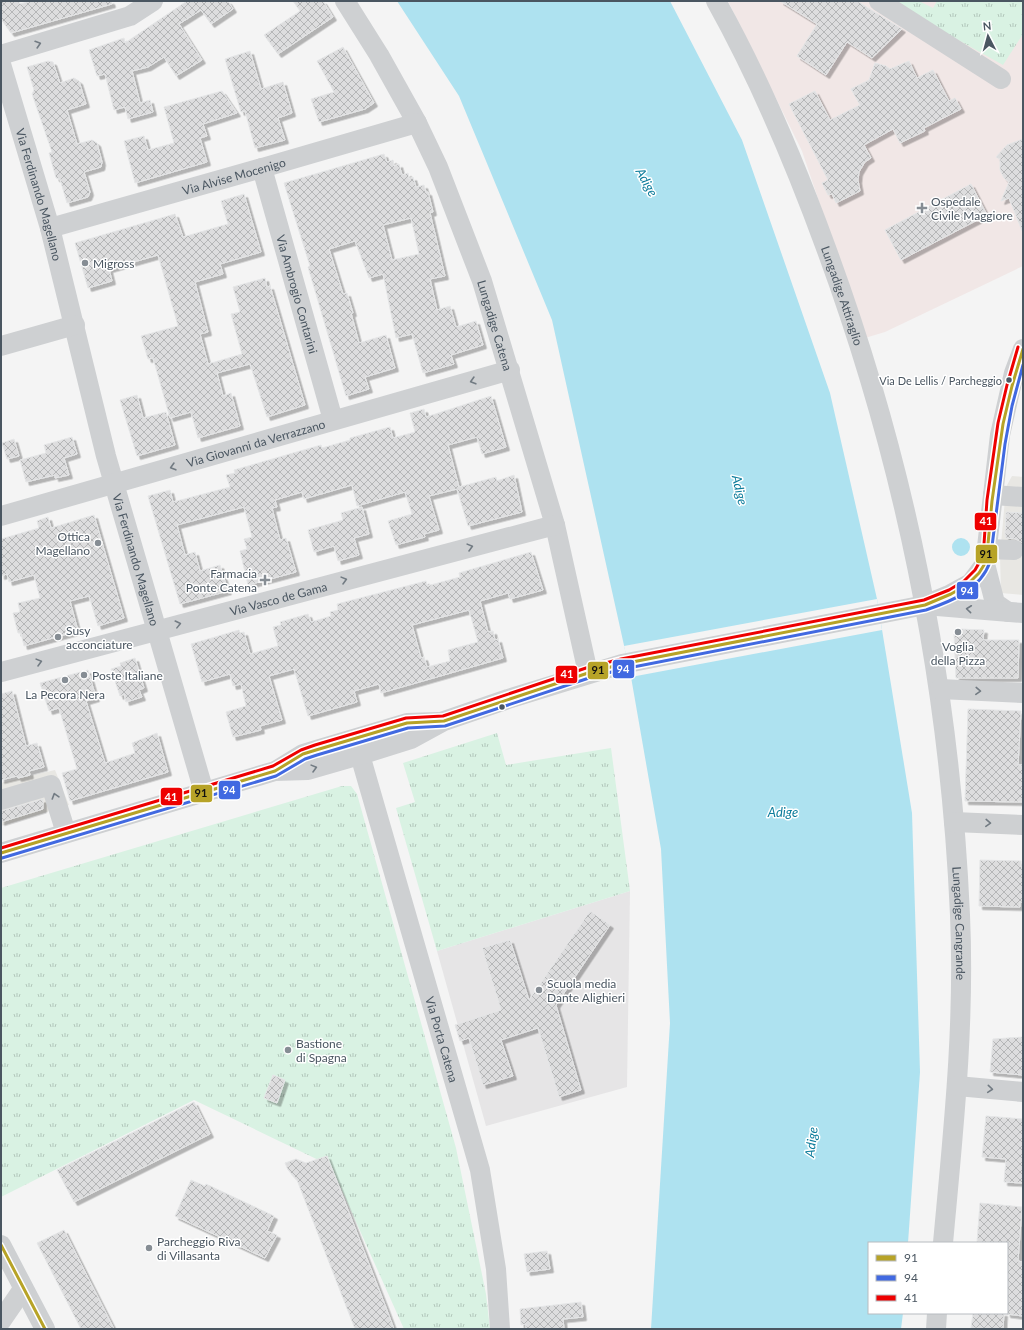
<svg xmlns="http://www.w3.org/2000/svg" width="1024" height="1330" viewBox="0 0 1024 1330" font-family="Lato,sans-serif">
<style>
.commercial{fill:#e8e7e3}
.education{fill:#e6e5e6}
.medical{fill:#f1e7e6}
.park{fill:url(#park-tufts)}
.water{fill:#aee2f0}
.pier{fill:#f4f4f4}
.building{fill:url(#building-cross-hatch);stroke:#e5e6e7;fill-rule:evenodd;filter:url(#shadow)}
.lines{fill:none;stroke-linecap:round;stroke-linejoin:round}
.minor{stroke:#ced0d2;stroke-width:20}
.bus-1-casing{stroke:#fff;stroke-width:6}
.bus-2-casing{stroke:#fff;stroke-width:6}
.bus-3-casing{stroke:#fff;stroke-width:6}
.bus-1{stroke:#b7a327;stroke-width:3}
.bus-2{stroke:#4169e1;stroke-width:3}
.bus-3{stroke:#e00;stroke-width:3}
.oneway{stroke:#727b83}
.poi-dot{fill:#868d94;stroke:#fff;stroke-width:1.5}
.bus-dot{fill:#4a5661;stroke:#fff;stroke-width:1.5}
.labels{text-anchor:middle;dominant-baseline:central;stroke-width:3;stroke-linejoin:round;paint-order:stroke}
.bus-label{font-size:11px;fill:#4a5661;stroke:#fff;text-anchor:end}
.street-label{font-size:12px;fill:#4a5661;stroke:#fff}
.poi-label{font-size:12px;fill:#4a5661;stroke:#fff;text-anchor:start}
.water-label{font-size:13px;font-style:italic;fill:#0c7c9b;stroke:#fff}
.line-badge{stroke:#fff;stroke-width:1.5}
.badge-label{font-size:11px;text-anchor:middle;font-weight:bold;fill:#fff}
.pale-badge-label{font-size:11px;text-anchor:middle;font-weight:bold;fill:#111}
</style>
<defs>
<pattern id="park-tufts" width="24" height="20" patternUnits="userSpaceOnUse"><rect width="24" height="20" fill="#d9f2e3"/><path d="M3 7l-1-3M5 7V3M7 7l1-3M15 17l-1-3M17 17v-4M19 17l1-3" fill="none" stroke="#b2c7bb"/></pattern>
<pattern id="building-cross-hatch" width="8" height="8" patternUnits="userSpaceOnUse"><rect width="8" height="8" fill="#ddddde"/><path d="M0 0l8 8M0 8l8-8" fill="none" stroke="#b5b6b7"/></pattern>
<filter id="shadow"><feDropShadow dx="3.5" dy="3.5" stdDeviation="0" flood-color="#0004"/></filter>
</defs>
<rect width="100%" height="100%" fill="#f4f4f4"/>
<path class="commercial" d="M1012,476L1023,477V595L1001,593L1000,556L1006,487Z
M55,770L69,805L1,826V783Z"/>
<path class="education" d="M630,891L627,1087L486,1126L437,951Z"/>
<path class="medical" d="M728,1H1023V266L885,332L865,338L802,151Z"/>
<path class="park" d="M893,1H919L933,8L937,1H1023V34L1003,65L892,3Z
M497,733L506,765L611,748L630,891L437,951L396,808L415,802L403,763Z
M342,786H351L357,794L456,1148L486,1294L490,1329H404L331,1166L194,1100L1,1197V888Z"/>
<path class="water" d="M397,1H670L742,140L830,393L877,599L912,813L920,1072L908,1243H869V1313H903L901,1329H651L670,1023L661,849L631,677L552,320L459,96Z
M952 547a9 9 0 1 1 18 0a9 9 0 1 1-18 0Z"/>
<path class="pier" d="M877,599L882,630L631,677L624,646Z"/>
<path class="building" d="M1,1H18L20,4L31,1H111L112,4L11,33L1,19Z
M187,1H228L233,9L211,24L201,10L179,24L202,60L176,76L164,57L148,67L132,71L140,103L150,100L153,112L128,119L125,107L114,110L105,74L97,76L89,50L124,38L125,43Z
M293,1H323L333,17L278,54L264,35L300,11Z
M780,1H857L902,29L872,58L847,42L826,75L797,56L817,24Z
M343,47L374,103L365,109L319,122L311,99L334,92L317,61Z
M250,51L261,89L283,82L292,113L278,118L285,140L255,148L245,111L241,112L225,59Z
M48,61L53,62L60,83L74,78L79,81L86,104L67,110L77,144L92,140L97,143L102,162L101,167L84,172L90,192L88,197L67,203L60,179L56,178L49,153L52,152L32,94L34,90L27,67Z
M909,61L917,78L933,70L949,101L955,98L961,109L924,128L925,131L900,143L893,129L864,145L871,158L865,162L859,172L858,180L860,191L836,203L832,194L828,195L822,183L828,180L789,104L815,91L830,120L860,105L851,89L869,80L875,63L886,66L890,69Z
M222,91L237,113L203,124L207,136L200,138L207,162L135,183L124,141L144,136L148,150L174,143L164,107Z
M1023,139V230L1022,231L1009,198L1001,201L1009,182L1004,178L1000,170V159L996,157L1007,145Z
M384,154L387,162L393,160L394,166L399,164L402,175L408,173L409,179L413,177L416,187L424,185L426,192H428L433,212L430,213L445,276L430,279L437,310L450,306L456,327L476,321L483,345L451,355L454,364L423,373L412,334L396,338L383,274L369,278L355,241L329,249L343,294L347,293L353,313H351L359,343L386,335L395,368L365,377L369,389L346,396L308,267L310,266L284,183ZM411,218L419,254L392,260L383,225Z
M971,184L987,215L901,260L885,230Z
M244,194L261,252L220,264L223,274L195,282L208,332L200,334L208,364L242,354L231,314L240,312L233,287L265,278L267,287L270,286L305,405L267,417L250,364L217,373L223,396L231,393L240,426L198,438L191,412L170,418L153,358L148,359L141,336L178,326L158,255L109,269L112,281L88,288L75,243L175,214L183,237L228,224L221,201Z
M137,395L143,418L166,412L175,445L137,456L120,400Z
M491,396L506,447L482,454L477,437L448,445L459,487L496,477L497,481L514,475L522,512L468,526L457,489L429,496L439,530L424,534L425,537L396,545L388,521L412,514L405,492L357,506L352,485L304,499L302,492L275,500L277,507L272,508L280,540L286,538L296,572L248,585L240,551L247,549L244,539L252,537L244,507L177,525L185,555L195,552L200,571L220,565L228,591L180,604L148,496L170,490L173,502L230,487L226,475L235,473L234,470L321,445L322,448L350,440V438L390,427L393,438L415,432L410,413L424,409L426,417Z
M72,437L77,454L64,458L69,475L55,478V475L26,482L20,460L46,453L44,445Z
M14,439L19,456L7,459L2,443Z
M362,507L369,534L354,538L359,555L338,561L334,546L314,552L308,530L343,520L341,513Z
M1006,512L1023,513V543L1015,539L1006,538L1005,535Z
M94,515L124,618L98,626L89,596L70,601L78,631L24,646L21,633H18L13,613L20,612L18,603L40,598L34,575L9,582L7,574L1,576V539L39,528L37,521L48,517L51,528Z
M531,552L543,590L510,599L508,593L480,601L488,632L493,631L495,640L498,639L503,658L381,693L379,684L354,691L357,702L308,716L294,669L269,676L282,720L260,726L261,730L233,737L226,712L246,706L241,684L233,686L230,674L202,682L191,644L239,630L240,633L244,632L250,654L278,646L273,627L281,625L280,622L308,614L311,622L331,616L330,612L338,610L337,604L426,581L427,586L460,577L459,573ZM469,610L478,642L448,650L450,661L427,667L424,657L421,658L412,625Z
M960,629L984,630L983,640H1019L1018,678H956L954,634Z
M135,658L144,688L139,690L142,697L126,702L124,694L120,696L111,669L121,666L120,663Z
M88,670L96,698L86,701L105,763L135,753L132,743L157,733L168,772L70,801L62,773L77,769L59,708L49,711L40,683Z
M12,691L26,746L37,743L44,767L29,771L30,775L18,778L17,776L1,780V694Z
M968,709L1021,711L1018,765H1023V802L965,801Z
M43,799V809L1,822V811Z
M980,860L1021,861V867H1023V902H1020V907L979,906Z
M590,911L610,925L556,1005L581,1090L559,1097L538,1028L501,1040L513,1076L483,1085L469,1038L460,1041L455,1025L501,1010L482,948L510,940L529,1000Z
M1023,1037V1075L990,1072L993,1039Z
M273,1075L285,1080L277,1103L264,1098Z
M194,1102L210,1134L74,1202L57,1170Z
M986,1116L1023,1119V1183L1004,1182L1006,1159L982,1157Z
M327,1156L385,1305L394,1329H355L297,1180L288,1170L285,1163L296,1159L306,1163Z
M191,1180L205,1186L206,1184L274,1216L267,1231L277,1235L265,1258L175,1216Z
M980,1203L1022,1207L1018,1261L1023,1262V1316L1007,1314V1243L977,1242Z
M64,1230L114,1329H81L37,1243Z
M547,1251L550,1269L527,1272L524,1254Z
M581,1302L583,1317L563,1319L564,1329H526V1324L521,1325L520,1309Z
M973,1313H1004L1003,1329L971,1328Z"/>
<g class="lines">
<g class="minor">
<path id="s1" d="M345,1L379,55L417,123L438,167L482,281L555,525L588,673"/>
<path id="s2" d="M716,1C760,80 795,163 826,248C905,462 950,687 960,915C965,1025 953,1134 943,1243"/>
<path d="M879,1L1001,79"/>
<path d="M1,55L130,16L153,1"/>
<path id="s3" d="M1,64L50,228L106,456L204,792"/>
<path id="s4" d="M262,168L333,420"/>
<path id="s5" d="M50,228L262,168L417,123"/>
<path d="M1,346L75,325"/>
<path d="M993,495L1023,497"/>
<path id="s6" d="M1,516L510,370"/>
<path d="M987,549L1014,550"/>
<path d="M985,564L995,603L1008,612"/>
<path d="M927,604L949,595L971,583L985,564L1000,435L1014,373L1023,349"/>
<path id="s7" d="M1,672L555,525"/>
<path d="M940,689L1023,693"/>
<path id="s8" d="M360,755L480,1170L496,1269L500,1329"/>
<path d="M277,770L303,754L316,750L407,723L438,722"/>
<path d="M1,800L51,785L66,833"/>
<path d="M954,822L1023,825"/>
<path d="M1,853L275,771L308,770L360,755L411,739L444,721L508,699L622,664L925,605L1023,613"/>
<path d="M957,1086L1023,1092"/>
<path d="M1,1245L45,1329"/>
<path d="M1,1321L23,1289"/>
<path d="M936,1329L937,1313"/>
</g>
<g class="bus-1-casing">
<path id="bus-1" d="M1,853L275,771L303,754L316,750L407,723L444,721L588,673L622,664L925,605L951,594L967,585L979,573L984,565L988,544L992,501L1003,424L1012,386L1023,349
M1,1245L45,1329"/>
</g>
<g class="bus-2-casing">
<path id="bus-2" d="M2,858L276,776L305,759L317,755L408,728L445,726L589,678L623,669L926,610C952,601 980,590 990,562L1005,444L1012,406L1023,365"/>
</g>
<g class="bus-3-casing">
<path id="bus-3" d="M1,848L273,766L301,750L315,745L406,718L443,716L586,668L621,659L924,600L949,590L964,581L975,570L979,563L984,544L987,500L998,423L1007,385L1018,347"/>
</g>
<use href="#bus-1" class="bus-1"/>
<use href="#bus-2" class="bus-2"/>
<use href="#bus-3" class="bus-3"/>
</g>
<defs><path id="oneway-chevron" d="M-2-3.5L2.5 0L-2 3.5" fill="none" stroke-width="1.6" stroke-linecap="round" stroke-linejoin="round"/></defs>
<g class="oneway">
<use href="#oneway-chevron" transform="translate(38 44) rotate(-17)"/>
<use href="#oneway-chevron" transform="translate(473 381) rotate(164)"/>
<use href="#oneway-chevron" transform="translate(173 467) rotate(164)"/>
<use href="#oneway-chevron" transform="translate(470 547) rotate(-15)"/>
<use href="#oneway-chevron" transform="translate(344 580) rotate(-15)"/>
<use href="#oneway-chevron" transform="translate(969 609) rotate(-174)"/>
<use href="#oneway-chevron" transform="translate(178 624) rotate(-14)"/>
<use href="#oneway-chevron" transform="translate(39 662) rotate(-15)"/>
<use href="#oneway-chevron" transform="translate(978 691) rotate(3)"/>
<use href="#oneway-chevron" transform="translate(314 768) rotate(-15)"/>
<use href="#oneway-chevron" transform="translate(55 796) rotate(-107)"/>
<use href="#oneway-chevron" transform="translate(988 823) rotate(3)"/>
<use href="#oneway-chevron" transform="translate(990 1089) rotate(5)"/>
</g>
<g class="poi-dot">
<path d="M920 202h4v4h4v4h-4v4h-4v-4h-4v-4h4z"/>
<circle cx="85" cy="263" r="4"/>
<circle cx="98" cy="543" r="4"/>
<path d="M263 574h4v4h4v4h-4v4h-4v-4h-4v-4h4z"/>
<circle cx="958" cy="632" r="4"/>
<circle cx="58" cy="637" r="4"/>
<circle cx="84" cy="675" r="4"/>
<circle cx="65" cy="680" r="4"/>
<circle cx="539" cy="990" r="4"/>
<circle cx="288" cy="1050" r="4"/>
<circle cx="149" cy="1248" r="4"/>
</g>
<g class="bus-dot">
<circle cx="1009" cy="380" r="3.5"/>
<circle cx="502" cy="707" r="3.5"/>
</g>
<g class="labels">
<g class="bus-label">
<text x="1002" y="380">Via De Lellis / Parcheggio</text>
</g>
<g class="street-label">
<text stroke="none"><textPath href="#s5" startOffset="191">Via Alvise Mocenigo</textPath></text>
<text stroke="none"><textPath href="#s3" startOffset="136">Via Ferdinando Magellano</textPath></text>
<text stroke="none"><textPath href="#s4" startOffset="131">Via Ambrogio Contarini</textPath></text>
<text stroke="none"><textPath href="#s2" startOffset="321">Lungadige Attiraglio</textPath></text>
<text stroke="none"><textPath href="#s1" startOffset="359">Lungadige Catena</textPath></text>
<text stroke="none"><textPath href="#s6" startOffset="265">Via Giovanni da Verrazzano</textPath></text>
<text stroke="none"><textPath href="#s3" startOffset="514">Via Ferdinando Magellano</textPath></text>
<text stroke="none"><textPath href="#s7" startOffset="287">Via Vasco de Gama</textPath></text>
<text stroke="none"><textPath href="#s2" startOffset="962">Lungadige Cangrande</textPath></text>
<text stroke="none"><textPath href="#s8" startOffset="296">Via Porta Catena</textPath></text>
</g>
<g class="poi-label">
<text x="931" y="201">Ospedale<tspan x="931" dy="14">Civile Maggiore</tspan></text>
<text x="93" y="263">Migross</text>
<text x="90" y="536" text-anchor="end">Ottica<tspan x="90" dy="14">Magellano</tspan></text>
<text x="257" y="573" text-anchor="end">Farmacia<tspan x="257" dy="14">Ponte Catena</tspan></text>
<text x="66" y="630">Susy<tspan x="66" dy="14">acconciature</tspan></text>
<text x="958" y="646" text-anchor="middle">Voglia<tspan x="958" dy="14">della Pizza</tspan></text>
<text x="92" y="675">Poste Italiane</text>
<text x="65" y="694" text-anchor="middle">La Pecora Nera</text>
<text x="547" y="983">Scuola media<tspan x="547" dy="14">Dante Alighieri</tspan></text>
<text x="296" y="1043">Bastione<tspan x="296" dy="14">di Spagna</tspan></text>
<text x="157" y="1241">Parcheggio Riva<tspan x="157" dy="14">di Villasanta</tspan></text>
</g>
<g class="water-label">
<text transform="translate(647 182) rotate(61)">Adige</text>
<text transform="translate(740 490) rotate(77)">Adige</text>
<text x="783" y="812">Adige</text>
<text transform="translate(811 1142) rotate(-83)">Adige</text>
</g>
</g>
<g class="line-badge">
<rect x="974" y="512" width="23" height="19" rx="4" fill="#e00"/>
<rect x="975" y="544" width="23" height="20" rx="4" fill="#b7a327"/>
<rect x="956" y="581" width="23" height="19" rx="4" fill="#4169e1"/>
<rect x="612" y="659" width="23" height="20" rx="4" fill="#4169e1"/>
<rect x="587" y="661" width="22" height="19" rx="4" fill="#b7a327"/>
<rect x="555" y="665" width="23" height="19" rx="4" fill="#e00"/>
<rect x="218" y="780" width="23" height="20" rx="4" fill="#4169e1"/>
<rect x="190" y="784" width="23" height="19" rx="4" fill="#b7a327"/>
<rect x="160" y="787" width="23" height="19" rx="4" fill="#e00"/>
</g>
<g class="badge-label">
<text x="986" y="525">41</text>
<text x="967" y="595">94</text>
<text x="623" y="673">94</text>
<text x="567" y="678">41</text>
<text x="229" y="794">94</text>
<text x="171" y="801">41</text>
</g>
<g class="pale-badge-label">
<text x="986" y="558">91</text>
<text x="598" y="674">91</text>
<text x="201" y="797">91</text>
</g>
<rect width="1024" height="1330" fill="none" stroke="#4a5661" stroke-width="4"/>
<rect x="868" y="1242" width="140" height="72" fill="#ffffff" stroke="#b7bbc0"/>
<rect x="876" y="1255" width="20" height="6" fill="#b7a327" stroke="#b7bbc0"/>
<text x="904" y="1262" font-size="12" fill="#4a5661">91</text>
<rect x="876" y="1275" width="20" height="6" fill="#4169e1" stroke="#b7bbc0"/>
<text x="904" y="1282" font-size="12" fill="#4a5661">94</text>
<rect x="876" y="1295" width="20" height="6" fill="#ee0000" stroke="#b7bbc0"/>
<text x="904" y="1302" font-size="12" fill="#4a5661">41</text>
<g transform="translate(988 36) rotate(354)" stroke="#ffffff" stroke-width="3" paint-order="stroke">
<path d="M0-3L7 15L0 10L-7 15Z" fill="#4a5661"/>
<text y="-6" font-size="11" font-weight="bold" text-anchor="middle" fill="#4a5661">N</text>
</g>
</svg>
